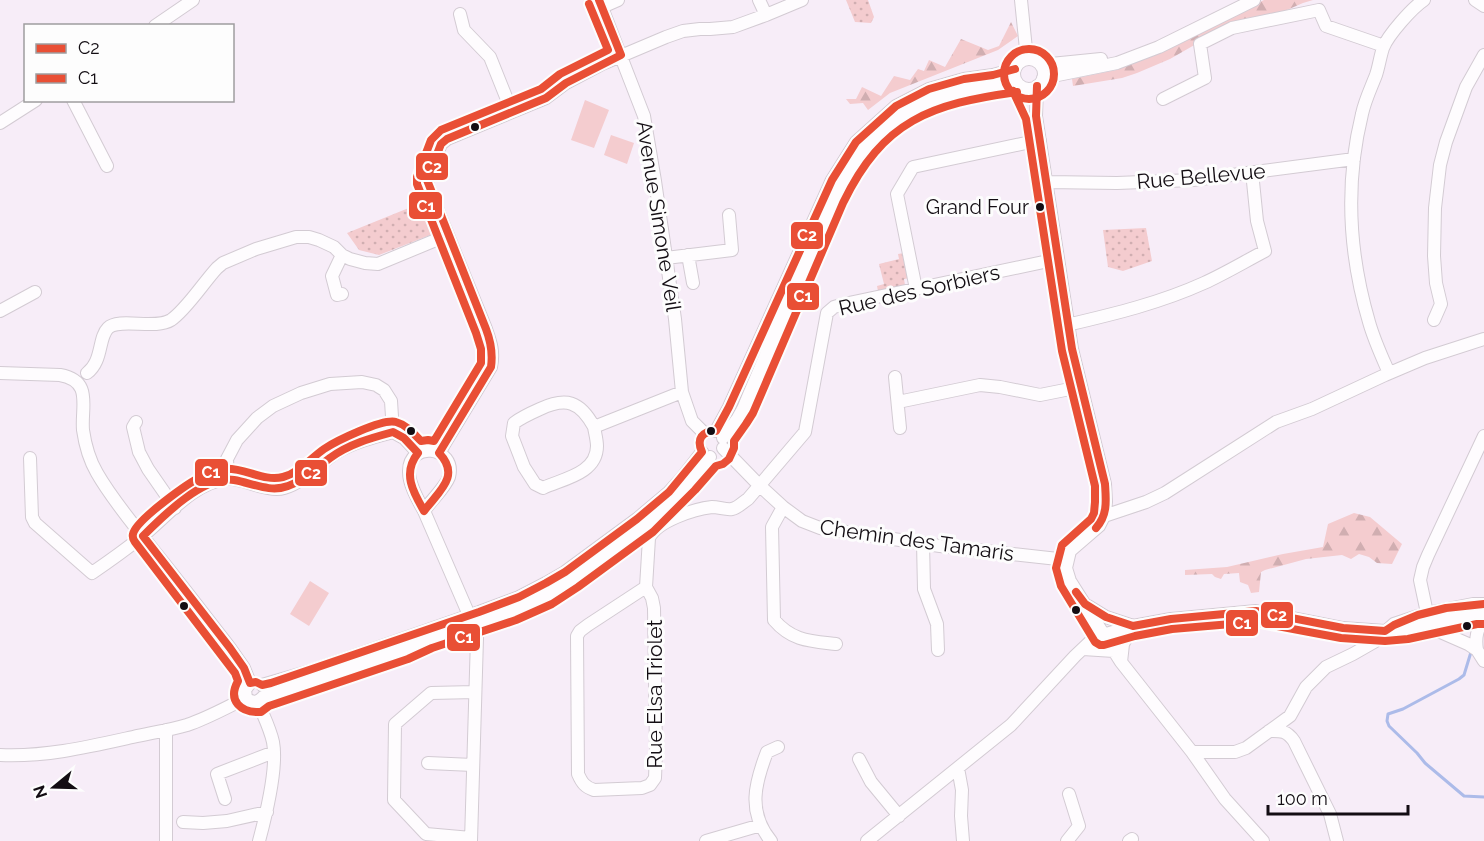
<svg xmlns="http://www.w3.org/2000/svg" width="1484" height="841" viewBox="0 0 1484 841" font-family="Raleway,sans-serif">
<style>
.forest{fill:url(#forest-firs)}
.park{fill:url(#park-dots)}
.pitch{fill:#f4cccf}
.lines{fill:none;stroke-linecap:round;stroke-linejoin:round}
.stream{stroke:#acbbe9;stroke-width:3}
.minor-casing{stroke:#d3cbd3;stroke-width:14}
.minor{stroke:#fefcfe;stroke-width:12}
.bus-1-casing{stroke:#fdfdfd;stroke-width:12}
.bus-2-casing{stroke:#fdfdfd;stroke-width:12}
.bus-1{stroke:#e94f35;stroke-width:8}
.bus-2{stroke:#e94f35;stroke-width:8}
.bus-dot{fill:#130d13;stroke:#fdfdfd;stroke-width:2}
.labels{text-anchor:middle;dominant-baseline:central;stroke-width:6;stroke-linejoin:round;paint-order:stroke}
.bus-label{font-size:20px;fill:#130d13;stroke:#fdfdfd;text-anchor:end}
.street-label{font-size:21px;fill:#130d13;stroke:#fdfdfd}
.line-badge{stroke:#fdfdfd;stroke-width:2}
.badge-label{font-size:16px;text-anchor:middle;font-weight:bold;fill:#fff}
</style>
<defs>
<pattern id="forest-firs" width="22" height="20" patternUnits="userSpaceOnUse" patternTransform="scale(1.5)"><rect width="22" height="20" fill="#f4cccf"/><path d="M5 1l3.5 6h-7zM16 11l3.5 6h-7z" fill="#d0aeb1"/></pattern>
<pattern id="park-dots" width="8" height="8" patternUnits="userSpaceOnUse" patternTransform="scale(1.5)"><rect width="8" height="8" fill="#f4cccf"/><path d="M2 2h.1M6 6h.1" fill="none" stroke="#d0aeb1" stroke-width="1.8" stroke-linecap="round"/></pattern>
</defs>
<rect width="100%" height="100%" fill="#f7edf8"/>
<path class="forest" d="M1264,0H1313L1303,3L1280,13L1231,24L1170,59L1137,73L1122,78L1073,86L1072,79L1116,70L1154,55Z
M1011,22L1018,36L998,50L890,93L868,110L863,103L850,104L846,99H856L862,87L881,96L894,76L910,80L918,69L924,71L929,60L945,67L961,39L988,50L999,46Z
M1354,513L1370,517L1402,544L1392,564L1377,563L1369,557L1359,554L1351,559L1342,555L1306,559L1265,570L1261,572L1259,592L1251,593L1248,585L1240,582L1239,573L1224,574L1221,579L1215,577L1212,574L1185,575V570L1227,567L1283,554L1323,547L1328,524Z"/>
<path class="park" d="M846,0H868L874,17L871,23L855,22Z
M421,203L438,232L379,255L359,250L347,233Z
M1146,228L1152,261L1123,271L1108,267L1103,230Z
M904,253L910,278L904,279L905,285L878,291L877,286L884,284L879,264L899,259L898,254Z"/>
<path class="pitch" d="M585,100L609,110L594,148L571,140Z
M611,135L634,143L627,164L604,155Z
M310,581L329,593L309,626L290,614Z"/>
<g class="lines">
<path class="stream" d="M1471,652L1464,675L1459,679L1403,709L1388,714L1387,721L1389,726L1417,753L1425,763L1464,796L1484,797"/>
<g class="minor-casing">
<path id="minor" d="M599,0L644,116L655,181L675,319L682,392L692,421L704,433
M759,0L766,15
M1021,0L1027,59
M1475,0L1484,6
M602,7L618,0
M460,14L464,30L490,57L512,112
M155,26L193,0
M1014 74a15 15 0 1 1 30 0a15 15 0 1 1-30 0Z
M1041,65L1101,59
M1043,78L1117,63L1159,47L1254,0
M1037,86L1036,116L1072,349L1105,484L1106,502L1104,516L1099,526L1070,551L1066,568L1070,581L1121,662L1192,752H1235L1246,748L1290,716L1306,687L1326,667L1353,654L1374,642L1394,624L1427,613L1473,604H1484
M1163,99L1205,78L1200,44L1232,28L1319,10L1326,26L1384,46
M73,100L107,166
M0,123L36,100
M1046,182L1117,183L1193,180L1354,159
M688,255L693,283
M666,258L732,250L729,215
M916,289L897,194L913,167L1040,140
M342,294L337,295L332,276L342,255
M0,311L35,292
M1434,320L1441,304L1436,283L1434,256L1435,208L1440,165L1446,142L1466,87L1484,55
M1067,325C1114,314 1160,303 1204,283C1224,274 1244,262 1265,251L1257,221L1252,172
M0,373L60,375C93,381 81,406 83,430C85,444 90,461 97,473C113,501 135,526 154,551C180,583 205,616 230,648L244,668L250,683
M87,373C103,361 98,338 108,328C119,317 155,330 171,320C186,310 204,282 217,268L223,263L256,249L296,237H309L319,240L334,247L342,255L350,259L365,263L378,264L448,235
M1389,373C1382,357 1374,340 1369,322C1349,254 1345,183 1362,114C1365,100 1371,88 1376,75C1379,66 1380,57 1383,48C1388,35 1412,8 1424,0
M895,377L900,428
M898,402L980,385L1000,387L1040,395L1080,387
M136,422L133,427L139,452L148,469L175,508
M594,427C595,433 597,440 597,446C597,474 562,479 543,488L535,484L524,467L512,436L514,423C522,417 531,413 540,409C566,397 580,401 594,427L682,392
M716,431L729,407L832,180L856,142L896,106L929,89L964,79L993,75L1015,69
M1484,436L1428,555L1423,567L1420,580L1427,613L1432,624L1436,630L1468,644L1477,650L1484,661
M723,438L738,418L743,409C766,354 790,299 814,245C827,215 839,181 859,154C870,139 886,124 903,114C937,93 977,87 1016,82
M723,448L759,485L783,507L802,521L820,528L940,546L1067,560
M439,453L491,367C494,352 491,343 486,329L428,186L427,180L441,144L447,139L546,98L566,83L602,64L666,37L683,31L700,29H710L733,27L766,15L802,0
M30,458L32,517L35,523L92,573C108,562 125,550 140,538C166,518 192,483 226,479C242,477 267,493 284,488C305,482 319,463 337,452C354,442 374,437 393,432L404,438L418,453
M228,478L227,459L237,440L257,418L273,406L301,393L330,384L362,382L376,385L384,390L391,401L393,432
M783,507L772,527L774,620C792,641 810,641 836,644
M424,511C431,500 445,488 449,477C457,446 408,440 409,472C409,485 418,500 424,511L469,615L474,624L477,638L471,841
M1104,516L1146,502L1165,493L1276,422L1312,409L1385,375L1425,358L1484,339
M923,543L924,589L937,624L938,650
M646,587L588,625L580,631L577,636L578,774C582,783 585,787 594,790L642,788L650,785L655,778L656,752L654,608L652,598L646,587L649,538C657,521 694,509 712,507C719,507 726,510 732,509C738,508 743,502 748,499L805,432L827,313L834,307L844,304L1058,259
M1088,606L1106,617L1133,626
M1083,649L1114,651
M1477,650C1475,637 1477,630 1484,618
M1121,662L1123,644L1133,626
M250,683L245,690L246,698C252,703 258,703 263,697L405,649L428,638L513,610L546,595L572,579L646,525L688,483L710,457
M262,685L310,671L479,612L519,597L546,583L565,572L637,519L669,492L681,479L702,452
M258,702C263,715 270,728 273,742C278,768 266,815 259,841
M166,730V841
M1269,731C1281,731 1286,730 1294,741L1330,814L1337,841
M1192,752L1225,799L1263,841
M0,755C46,757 88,747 133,737C151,733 170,730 187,725C208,718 227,707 246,698
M859,759L871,782L899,816
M428,763L473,765
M958,768L962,790L961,816L963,841
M225,799L217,774L274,752
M183,822L203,823L227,821L267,812
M471,838L426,834L394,800L395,724L431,693L475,692
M706,841L761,825
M771,841C747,812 755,783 767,752L778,747
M867,841L1011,725L1075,656L1094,638L1103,635L1133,626L1171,619L1256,611L1343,628L1385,631L1406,629L1476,613H1484
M1067,841L1079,826L1069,794
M1129,841L1132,839"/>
</g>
<use href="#minor" class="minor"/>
<g class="bus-1-casing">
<path id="bus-1" d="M599,0L621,55L566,83L546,98L447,139L441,144L427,180L486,329C491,342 493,353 491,367L439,453C461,476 439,491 424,511C413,492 402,473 418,453L404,438L393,432C371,438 349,444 330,458C316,468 304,481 288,486C270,493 252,483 234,480C204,475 163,516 143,536L230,648L244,668L250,683L256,682L262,685L271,683L479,612L519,597L546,583L565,572L637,519L669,492L702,452C696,439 702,431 716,431L729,407L832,180L856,142L896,106L929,89L964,79L993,75L1015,69
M1037,86L1036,116L1072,349L1105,484C1106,500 1108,515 1096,528
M1076,592L1085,604L1106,617L1133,626L1171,619L1256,611L1343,628L1385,631L1394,625L1418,615L1446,608L1484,604"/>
</g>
<g class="bus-2-casing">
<path id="bus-2" d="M589,4L608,50L560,74L541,89L441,130L431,140L417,177V184L476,333L481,349V363L434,441L428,440L421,441C414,434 407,425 396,422C383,418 336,441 324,449C311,458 299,473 283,477C263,482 244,467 224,469C217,470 210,472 203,476C189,482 136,520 133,534C132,538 133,539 135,542L235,673L238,681C227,701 241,713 261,712L269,706L408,659L432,648L516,620L552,604L578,587L653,532L695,490L716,466L723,464L729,459L734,448V441L746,424L753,413L843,203C883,120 931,104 1017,92
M1004 74a25 25 0 1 1 50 0a25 25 0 1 1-50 0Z
M1013,91L1026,119L1062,351L1095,486V502L1094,513L1091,519L1062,545L1056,568L1061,586L1095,642L1100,645H1104L1135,636L1172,629L1255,622L1341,638L1385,641L1408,639L1477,624H1484"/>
</g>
<use href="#bus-1" class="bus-1"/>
<use href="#bus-2" class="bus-2"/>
</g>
<g class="bus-dot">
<circle cx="475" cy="127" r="5"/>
<circle cx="1040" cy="207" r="5"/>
<circle cx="411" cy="431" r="5"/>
<circle cx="711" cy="431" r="5"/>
<circle cx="184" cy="606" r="5"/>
<circle cx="1076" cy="610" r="5"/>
<circle cx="1467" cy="626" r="5"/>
</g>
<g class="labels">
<g class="bus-label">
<text x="1029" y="207">Grand Four</text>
</g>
<g class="street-label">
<text transform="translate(1201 176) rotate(-5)">Rue Bellevue</text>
<text transform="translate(659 216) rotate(81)">Avenue Simone Veil</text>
<text transform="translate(919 290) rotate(-13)">Rue des Sorbiers</text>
<text transform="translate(917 540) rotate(8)">Chemin des Tamaris</text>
<text transform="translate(654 694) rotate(-90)">Rue Elsa Triolet</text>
</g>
</g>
<g class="line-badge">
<rect x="415" y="152" width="34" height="29" rx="6" fill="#e94f35"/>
<rect x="408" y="191" width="35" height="29" rx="6" fill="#e94f35"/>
<rect x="790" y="221" width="34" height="29" rx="6" fill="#e94f35"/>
<rect x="786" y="282" width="34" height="29" rx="6" fill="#e94f35"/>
<rect x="194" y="458" width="35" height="29" rx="6" fill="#e94f35"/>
<rect x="294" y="459" width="34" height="28" rx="6" fill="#e94f35"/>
<rect x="1260" y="601" width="34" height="28" rx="6" fill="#e94f35"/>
<rect x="1225" y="609" width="34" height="28" rx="6" fill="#e94f35"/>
<rect x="446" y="623" width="35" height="29" rx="6" fill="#e94f35"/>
</g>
<g class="badge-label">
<text x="432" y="173">C2</text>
<text x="426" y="212">C1</text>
<text x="807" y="241">C2</text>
<text x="803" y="302">C1</text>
<text x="211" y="478">C1</text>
<text x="311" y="479">C2</text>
<text x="1277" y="621">C2</text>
<text x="1242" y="629">C1</text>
<text x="464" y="643">C1</text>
</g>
<rect x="24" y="24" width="210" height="78" fill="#fdfdfd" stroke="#9f9d9f" stroke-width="1.5"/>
<rect x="36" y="44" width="30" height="9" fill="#e94f35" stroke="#9f9d9f" stroke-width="1.5"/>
<text x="78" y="54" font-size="18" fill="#130d13">C2</text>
<rect x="36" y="74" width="30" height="9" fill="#e94f35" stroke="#9f9d9f" stroke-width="1.5"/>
<text x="78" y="84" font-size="18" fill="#130d13">C1</text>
<g transform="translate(54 787) rotate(251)" stroke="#fdfdfd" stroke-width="4.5" paint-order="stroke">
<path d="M0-4.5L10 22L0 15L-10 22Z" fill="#130d13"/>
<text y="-9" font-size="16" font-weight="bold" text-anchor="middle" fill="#130d13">N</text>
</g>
<path d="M1268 805v9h140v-9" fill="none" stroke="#130d13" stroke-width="3"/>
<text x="1277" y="805" font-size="18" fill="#130d13" stroke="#fdfdfd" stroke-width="4.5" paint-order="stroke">100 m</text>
</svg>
